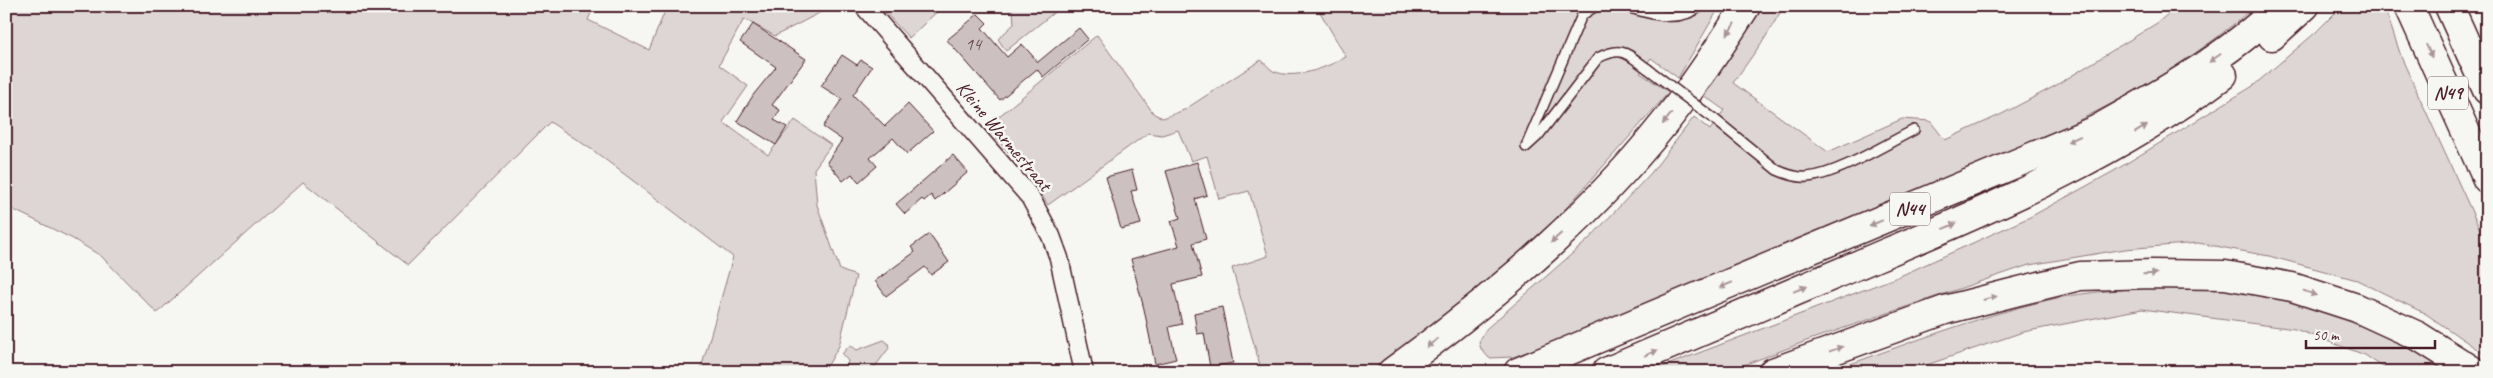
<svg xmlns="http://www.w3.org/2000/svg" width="2493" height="378" viewBox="0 0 2493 378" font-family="Caveat,sans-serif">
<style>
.green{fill:#ddd6d5;stroke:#947a80}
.building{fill:#ccc1c0;stroke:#4a1f2b}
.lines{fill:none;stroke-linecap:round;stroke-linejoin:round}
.service-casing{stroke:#4a1f2b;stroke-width:12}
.minor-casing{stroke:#4a1f2b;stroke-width:21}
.trunk-casing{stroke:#4a1f2b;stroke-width:31}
.service{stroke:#f6f6f2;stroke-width:9}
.minor{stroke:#f6f6f2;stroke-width:18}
.trunk{stroke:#f6f6f2;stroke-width:28}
.service-bridge-casing{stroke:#4a1f2b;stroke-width:12;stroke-linecap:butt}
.service-bridge{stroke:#f6f6f2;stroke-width:9}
.oneway{fill:#a99598}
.labels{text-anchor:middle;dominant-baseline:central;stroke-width:5;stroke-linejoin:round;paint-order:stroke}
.number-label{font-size:18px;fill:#6a4850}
.shield{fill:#f6f6f2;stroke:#7e6067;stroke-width:1}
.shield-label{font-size:19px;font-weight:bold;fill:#4a1f2b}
.street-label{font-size:20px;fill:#4a1f2b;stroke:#f6f6f2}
</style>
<rect width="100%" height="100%" fill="#f6f6f2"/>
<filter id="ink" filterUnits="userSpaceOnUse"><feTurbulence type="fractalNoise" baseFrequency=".02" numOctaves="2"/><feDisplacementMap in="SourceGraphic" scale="10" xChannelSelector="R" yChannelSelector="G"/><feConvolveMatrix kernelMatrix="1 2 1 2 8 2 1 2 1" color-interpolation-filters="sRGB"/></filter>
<g filter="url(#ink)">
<path class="green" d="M6,6H594L588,20L649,50L667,6H833L775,36L744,19L719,65L748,86L723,122L768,155L795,120L831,145L814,169L817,205L840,270L856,276L839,346L824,372H700L733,257L594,151L550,122L408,265L303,182L157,313L101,256L73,239L6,206Z
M879,6H943L909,38Z
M1001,6H1062L1006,51L998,39L1014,24L1013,11Z
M1327,6H1720L1678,78L1651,58L1640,73L1669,92L1553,223L1474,296L1372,372H1262L1232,268L1268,256L1249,191L1219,199L1207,156L1191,161L1178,130L1162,135L1148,133L1048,205L1030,177L986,127L1097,35L1154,114L1163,118L1184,110L1261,60C1265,63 1269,68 1273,71C1295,81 1327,67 1346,57L1320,12Z
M1764,6H1784L1765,38L1733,83L1828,152L1902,119L1930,121L1945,140L2002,114L2055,86L2157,23L2178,6H2255C2155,96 2023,147 1901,198C1795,242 1689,287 1583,331L1513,357L1489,358L1481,349L1479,342L1486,329L1588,240L1651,173L1694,117L1710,130L1724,110L1703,95Z
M2342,6H2384L2402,59L2487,245V356L2426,314L2357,280L2269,256L2198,243L2125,249L2029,265L1809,340L1726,372H1649L1900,276L2030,217L2114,171L2253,86L2315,33Z
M2169,287C2188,288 2208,287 2226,289C2295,298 2391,330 2446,372H2390L2365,355L2295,329L2142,309L2023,332L1906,372H1828C1901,346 1973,318 2048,300C2088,291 2129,289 2169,287Z
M884,340L888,343L889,348L871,372H845L848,361L842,354L850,345L857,350Z"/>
<path class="building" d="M978,14L987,23L982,28L1007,57L1022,44L1038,62L1079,28L1088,39L1043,77L1037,69L1000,100L947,40Z
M753,24L806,59L772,105L780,110L774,120L787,127L776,145L737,121L754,94L776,67L740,42Z
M842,55L857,65L861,60L872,67L853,95L885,126L908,104L933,131L907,154L893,138L870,158L877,166L859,182L852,174L843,181L827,162L842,140L823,127L842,99L821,86Z
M953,155L968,172L935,201L931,195L924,201L922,199L905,214L896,204Z
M1197,162L1207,195L1195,199L1206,239L1193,243L1202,277L1173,284L1182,324L1169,327L1176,359L1155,364L1144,309L1131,259L1179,246L1171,221L1180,218L1166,171Z
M1132,170L1137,190L1131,191L1141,224L1121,229L1106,177Z
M929,234L949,262L931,275L925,267L886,296L875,281L915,252L911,247Z
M1222,307L1233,363L1210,367L1204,333L1197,334L1194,313Z"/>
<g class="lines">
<g class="service-casing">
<path id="service" d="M1623,6C1649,13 1677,25 1701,6
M1713,118L1777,170C1786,174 1797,178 1807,177C1837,175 1886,144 1914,130
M1527,144L1582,15L1596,6
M1526,147L1538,136L1598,58C1623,45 1627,54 1648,69"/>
</g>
<g class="minor-casing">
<path id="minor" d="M864,6L1030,197L1051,236L1059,258L1084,372"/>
</g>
<g class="trunk-casing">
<path id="trunk" d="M2409,6L2487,179
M2449,6L2487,90
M2272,36L2305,6
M1392,372C1498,295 1601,208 1680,103C1703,72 1725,39 1746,6
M1518,372L2096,130C2161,94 2227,57 2280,6
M1606,372C1698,333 1790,294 1881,255C2000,205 2119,153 2223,75
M1773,372L1945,310L2015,292L2080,276L2153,274L2225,275L2292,287L2357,308L2418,336L2475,372"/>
</g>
<use href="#service" class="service"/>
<use href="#minor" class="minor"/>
<use href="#trunk" class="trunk"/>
<g class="service-bridge-casing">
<path id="service-bridge" d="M1648,69L1713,118"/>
</g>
<use href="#service-bridge" class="service-bridge"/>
</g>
<defs><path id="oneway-solid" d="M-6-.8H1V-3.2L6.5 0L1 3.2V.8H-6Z" transform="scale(1.25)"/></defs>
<g class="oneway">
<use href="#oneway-solid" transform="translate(1731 29) rotate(123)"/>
<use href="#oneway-solid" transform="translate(2429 51) rotate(66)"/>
<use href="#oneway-solid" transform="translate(2215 58) rotate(145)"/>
<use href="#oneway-solid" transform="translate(1667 119) rotate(129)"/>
<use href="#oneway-solid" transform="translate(2141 129) rotate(-31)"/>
<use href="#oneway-solid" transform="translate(2074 139) rotate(156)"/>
<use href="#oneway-solid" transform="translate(1876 223) rotate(157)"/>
<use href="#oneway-solid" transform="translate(1950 226) rotate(-23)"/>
<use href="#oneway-solid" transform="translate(1556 238) rotate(138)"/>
<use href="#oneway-solid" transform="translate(2150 274) rotate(-1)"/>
<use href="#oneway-solid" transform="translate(1726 285) rotate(157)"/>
<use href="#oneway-solid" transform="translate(1800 289) rotate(-23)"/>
<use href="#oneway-solid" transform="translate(2310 293) rotate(19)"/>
<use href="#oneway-solid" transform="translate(1990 298) rotate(-15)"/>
<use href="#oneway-solid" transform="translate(1432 343) rotate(144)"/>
<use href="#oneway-solid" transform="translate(1836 349) rotate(-20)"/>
<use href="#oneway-solid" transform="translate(1651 353) rotate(-23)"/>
</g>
</g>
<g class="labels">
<g class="number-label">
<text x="973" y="44">14</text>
</g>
<g class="shield">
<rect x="2428" y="76.5" width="40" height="33" rx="4"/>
<rect x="1890" y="192.5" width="40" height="33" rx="4"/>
</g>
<g class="shield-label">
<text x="2448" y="93">N49</text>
<text x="1910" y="209">N44</text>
</g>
<g class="street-label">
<text transform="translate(1004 136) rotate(50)">Kleine Warmestraat</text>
</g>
</g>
<rect width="2493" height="378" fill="none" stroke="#f6f6f2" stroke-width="25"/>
<rect x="12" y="12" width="2468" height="353" fill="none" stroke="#4a1f2b" stroke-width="2" filter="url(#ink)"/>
<path d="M2306 340v8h129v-8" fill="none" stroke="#4a1f2b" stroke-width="2.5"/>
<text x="2313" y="340" font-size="15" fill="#4a1f2b" stroke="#f6f6f2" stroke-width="4" paint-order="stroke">50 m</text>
</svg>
